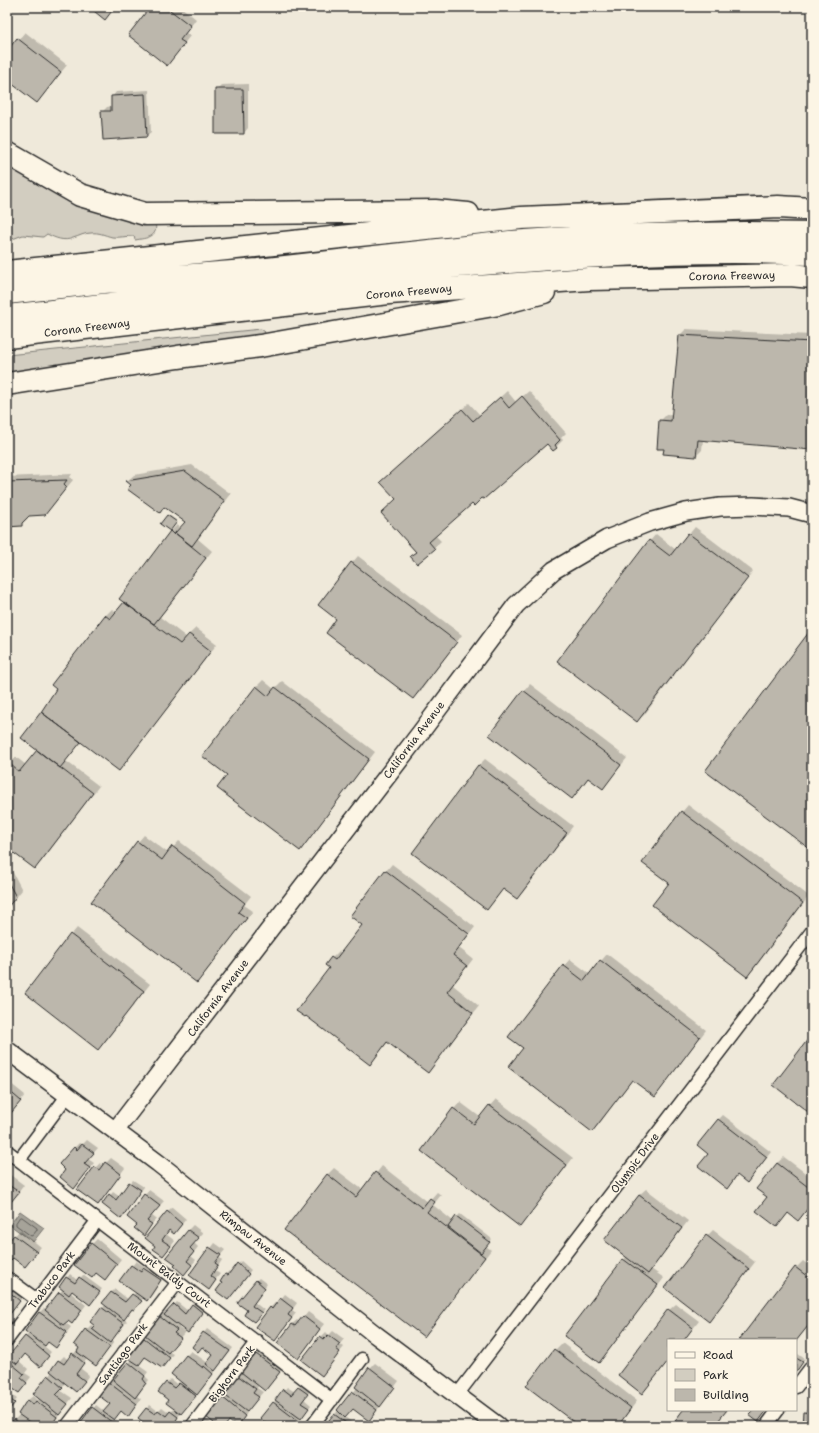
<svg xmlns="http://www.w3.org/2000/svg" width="819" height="1433" viewBox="0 0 819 1433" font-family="'Shantell Sans',sans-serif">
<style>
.green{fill:#d2cdc0;stroke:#7e7c76}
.water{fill:#a6a399;stroke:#75736d}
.shadow{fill:#0003}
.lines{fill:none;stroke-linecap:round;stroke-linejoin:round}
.shore{stroke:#5c5b57;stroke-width:1}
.building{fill:#bcb7ac;stroke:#2b2b2b}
.minor-casing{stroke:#2b2b2b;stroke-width:15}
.secondary-casing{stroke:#2b2b2b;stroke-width:20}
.motorway-casing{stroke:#2b2b2b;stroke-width:25}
.minor{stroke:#fcf5e5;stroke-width:12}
.secondary{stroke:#fcf5e5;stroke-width:17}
.motorway{stroke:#fcf5e5;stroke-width:22}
.labels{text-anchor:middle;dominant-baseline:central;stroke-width:3;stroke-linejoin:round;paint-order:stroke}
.street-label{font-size:11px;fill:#2b2b2b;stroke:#fcf5e5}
</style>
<rect width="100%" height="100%" fill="#efe9da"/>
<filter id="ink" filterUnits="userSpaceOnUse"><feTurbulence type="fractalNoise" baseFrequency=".025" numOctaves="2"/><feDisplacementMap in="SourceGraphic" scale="8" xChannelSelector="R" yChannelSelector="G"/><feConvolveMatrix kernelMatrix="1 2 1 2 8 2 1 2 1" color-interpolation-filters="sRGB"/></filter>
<g filter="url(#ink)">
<path class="green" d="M7,162L155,222C159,238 146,238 135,240L134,236C127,236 118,238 112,237C104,235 99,232 91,233C84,233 80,236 73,238C64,242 55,238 47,234L43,237L23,235L7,241Z
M261,329L265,332L261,337L7,379V355Z"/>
<path class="water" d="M20,1211L44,1228L33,1242L10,1225Z"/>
<path class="shadow" d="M151,7H181L196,19L186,33L190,36L167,65Z
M25,32L67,65L37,102L7,79V71L10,66L7,64V53Z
M248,84V128L244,133L216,90L221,85Z
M149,90L151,132L146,136L102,112L107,107L112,106V97L116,92Z
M686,329L812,335V449L703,440L702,450L696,456L665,448L660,421L667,414L672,415L679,336Z
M507,391L516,402L529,391L566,433L561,438L563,440L553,450L547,442L483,497L472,502L435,535L441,541L418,563L417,551L388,475L469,403L480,415Z
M192,465L231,494L198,539L212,551L160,617L186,637L196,628L217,644L125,763L81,741L66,761L99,786L41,862L34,868L7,847V767L16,757L26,765L38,750L43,711L105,616L112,609L116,612L125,602L170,532L177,525L181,528L186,522L165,506L160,512L127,481L134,475Z
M72,474L70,477L73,480L45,514L28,515V518L21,525L7,526V477Z
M169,515L177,521L170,530L162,524Z
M695,527L753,571L644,715L637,721L650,541L656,534L676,550Z
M358,556L462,635L420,692L413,698L338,619L319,605L352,563Z
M263,680L274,689L282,681L375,752L306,843L300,849L228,775L256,687Z
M530,684L627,758L603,788L589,777L572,797L524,691Z
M485,759L573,826L523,892L517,898L504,888L478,766Z
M688,805L809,896L754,969L747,975L670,883L682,812Z
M144,835L168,853L179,841L251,896L244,905L253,911L203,976L197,982L138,842Z
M7,861L22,890L7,909Z
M392,864L475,927L459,948L473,959L453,985L479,1006L434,1065L428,1072L388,1042L370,1063L330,968L332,958L339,951L341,953L363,924L386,871Z
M77,928L150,984L105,1042L98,1049L71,935Z
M607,954L706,1030L661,1089L654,1095L633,1079L599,1124L592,1131L524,1048L564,966L570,959L590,974Z
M10,1083L25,1095L7,1118V1086Z
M496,1099L573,1158L526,1219L520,1226L454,1109L460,1102L480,1117Z
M723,1115L771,1152L747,1182L738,1174L731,1182L709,1153L718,1120Z
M87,1140L98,1148L88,1159L94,1163L74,1188L67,1170L74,1148L79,1143L82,1145Z
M784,1157L812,1178V1204L798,1220L789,1212L777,1226L768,1197L777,1163Z
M111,1158L125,1168L98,1204L95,1168L100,1163L103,1166Z
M382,1166L428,1202L437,1192L441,1195L433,1205L453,1221L460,1214L492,1239L486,1246L491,1250L430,1329L424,1336L328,1174L334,1168L363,1190Z
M9,1174L24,1185L7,1208V1176Z
M133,1180L144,1187L124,1214L103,1204L113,1192L120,1197Z
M646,1189L688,1221L651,1269L664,1278L605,1355L566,1336L627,1256L605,1240L639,1195Z
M149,1190L164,1201L151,1215L156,1219L144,1234L138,1225L145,1195Z
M172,1207L186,1219L179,1228L170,1230L166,1234L175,1241L168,1250L155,1248L167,1212Z
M193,1225L203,1233L194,1243L198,1247L191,1256L196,1260L184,1274L188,1230Z
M20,1230L41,1247L29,1261L13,1257L7,1259V1239L10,1241Z
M713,1230L755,1262L715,1314L709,1321L707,1236Z
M97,1239L121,1259L105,1279L92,1244Z
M215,1243L225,1250L219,1257L222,1260L215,1271L220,1274L209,1288L191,1274Z
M136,1261L145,1267L149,1264L165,1275L152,1295L147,1300L144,1297L124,1319L127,1321L112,1340L114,1342L96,1365L87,1359L80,1368L89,1375L81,1386L76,1391L66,1383L60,1390L72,1398L51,1426H9L20,1414H19L28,1400L33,1396L38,1400L40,1398L49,1376L59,1361L64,1356L68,1360L78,1349L79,1350L86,1330L91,1325L95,1328L96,1325L92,1322L106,1304L104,1303L112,1292L115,1289L129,1300L136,1292L132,1266Z
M241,1261L251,1270L231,1295L223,1283L226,1274L229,1271L231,1273Z
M803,1261L812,1268V1321L796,1342V1340H740L796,1268Z
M70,1274L78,1281L83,1275L102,1289L90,1304L72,1290L70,1292L86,1305L72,1323L68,1319L64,1322L71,1327L56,1346L49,1341L44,1346L51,1352L43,1362L25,1353L19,1361L28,1369L25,1373L31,1377L23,1387L13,1388L9,1393L17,1399L7,1411V1362L29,1333L39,1313L44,1308L47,1310L63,1289L60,1287Z
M259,1278L267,1284L254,1302L264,1310L257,1318L248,1310L256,1281Z
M7,1281L24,1295L7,1317L11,1320L7,1324Z
M285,1294L297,1303L292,1310L296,1313L275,1340L270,1308L275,1303L277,1304Z
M177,1302L188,1311L195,1302L205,1309L191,1328L180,1326L179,1328L185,1332L168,1351L173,1354L165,1364L146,1356L138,1365L148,1372L145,1376L149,1380L137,1396L141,1399L133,1410L128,1415L122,1410L114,1419L119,1422L116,1426H79L96,1405L105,1412L111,1404L109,1383L114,1378L115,1379L132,1360L130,1358L147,1336L146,1335L160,1316L165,1312L167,1313Z
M676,1304L699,1321L684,1340H668V1361L642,1392L669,1310Z
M308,1312L324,1324L302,1352L292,1324L297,1320L300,1322Z
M207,1329L233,1348L217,1369L180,1414L173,1426H150L139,1418L150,1405L158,1411L162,1407L170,1413L175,1408L170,1400L160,1392L170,1379L178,1385L182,1381L187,1355L191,1351L208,1363L215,1355L202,1346L193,1347Z
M333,1331L344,1339L340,1344L344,1347L326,1369L321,1337L326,1332L329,1335Z
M562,1343L637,1401L618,1426H581L528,1385L555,1350Z
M261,1350L284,1367L265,1390L259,1385L257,1388L263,1392L246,1412L247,1413L240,1423L232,1417L224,1426H199L206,1419L212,1424L214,1422L222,1398L238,1376Z
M798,1354L805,1359L796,1372V1356Z
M375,1363L399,1381L372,1417L353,1408L345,1417L354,1424L352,1426H325L357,1388L370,1368Z
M302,1384L310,1391L304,1399L311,1405L294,1426H271L261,1418L287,1387L295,1392Z
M809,1407L812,1408V1426H803L804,1412Z
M684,1410H727L715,1426H672Z
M747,1422L752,1426H743Z"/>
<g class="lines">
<path class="shore" d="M20,1217H22L37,1228V1230L33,1235L31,1236L16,1225V1223Z"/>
</g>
<path class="building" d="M89,7H115L105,20Z
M150,7H166L191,26L180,40L185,43L167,66L128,35Z
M17,38L61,72L37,103L7,80V69L9,67L7,65V51Z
M215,89H243L244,134H215Z
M145,94L147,137L103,140L101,111H111V96Z
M679,335L812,342V450L698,440L696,457L663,454L664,449H657L659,420L671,421Z
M522,396L560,440L555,445L557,448L553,451L547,444L484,499L482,498L474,506L472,504L429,542L435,549L417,564L410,556L416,552L381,513L396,499L380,482L462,409L473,421L500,397L509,408Z
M185,471L225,501L192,546L175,533L185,522L164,507L160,513L127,489L131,485L126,481Z
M67,480L64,484L67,487L45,515L29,516L22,523V526L7,527V482Z
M167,515L177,522L170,531L160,524Z
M170,531L174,535L175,533L206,558L154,624L119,599Z
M688,533L748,578L637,722L557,661L649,540L670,556Z
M351,562L457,642L413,699L326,633L336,619L318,605Z
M124,602L180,644L189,634L211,651L119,771L41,712L56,689L51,685L105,615L110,619Z
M812,628V848L811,850L705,771Z
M256,686L268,696L275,687L369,759L300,851L217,788L227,775L202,756Z
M523,690L621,765L603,789L588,778L572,799L489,735Z
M41,712L81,742L60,768L21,738Z
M37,750L93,793L35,869L7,848V766L9,763L19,772Z
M478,765L567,833L517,899L503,889L487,910L412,853Z
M681,811L803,903L747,977L652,905L669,883L642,863Z
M137,841L162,860L172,846L245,903L238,912L247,918L197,983L91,902Z
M385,870L469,934L453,955L467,966L447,992L473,1013L428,1073L387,1042L370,1065L306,1016L305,1017L296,1011L329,968L325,965L331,957L335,960L362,925L350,916Z
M7,880L16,897L7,908Z
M70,934L144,991L98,1050L25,993Z
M600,960L700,1037L655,1097L632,1080L592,1132L508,1067L523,1048L508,1037L563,965L584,981Z
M812,1034V1115L773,1085Z
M7,1089L21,1101L7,1118Z
M489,1105L567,1165L520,1227L421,1151L453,1108L474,1124Z
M718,1119L767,1157L747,1183L737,1175L727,1189L698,1166L708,1154L697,1145Z
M82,1144L94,1153L84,1164L90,1168L74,1189L60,1177L65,1170L59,1164L74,1147L77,1150Z
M105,1162L121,1174L98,1205L77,1190L94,1167L99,1170Z
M777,1163L812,1190V1203L798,1221L788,1213L777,1227L756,1211L767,1197L756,1189Z
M375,1172L422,1208L430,1198L435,1202L427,1212L485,1257L424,1337L284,1230L327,1174L356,1197Z
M129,1182L141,1190L121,1219L102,1204L109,1194L116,1200Z
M7,1184L19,1192L7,1207Z
M144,1194L160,1206L147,1221L152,1224L144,1236L134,1228L137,1225L127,1217Z
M639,1195L682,1228L648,1274L604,1240Z
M167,1211L182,1224L174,1234L169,1230L162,1240L171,1246L163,1256L153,1249L155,1246L145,1238Z
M456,1216L490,1242L481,1253L448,1227Z
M188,1230L199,1238L190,1248L194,1252L187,1261L192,1265L184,1275L174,1266L176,1264L166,1257Z
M14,1235L37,1252L25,1267L13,1258L9,1262L7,1260V1243Z
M706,1235L749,1269L709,1322L665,1288Z
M91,1243L117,1264L105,1280L96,1273L92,1278L74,1265Z
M209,1247L221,1255L215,1263L218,1265L211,1276L216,1280L209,1290L189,1275Z
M623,1259L658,1285L599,1363L564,1336Z
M237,1263L249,1274L228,1300L216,1291L222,1283L220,1282L225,1274L228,1275Z
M131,1265L141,1272L143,1268L161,1280L147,1301L119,1281Z
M795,1267L812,1280V1321L796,1341V1340H739Z
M66,1277L75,1283L79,1277L100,1292L90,1305L72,1291L69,1295L59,1287Z
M256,1280L265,1288L252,1306L262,1313L254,1322L244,1315L247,1310L237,1303Z
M7,1290L20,1301L7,1318Z
M59,1292L82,1310L72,1324L68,1321L63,1325L45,1310Z
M111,1292L125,1302L132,1294L142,1301L134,1310L132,1309L124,1320L102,1303Z
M280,1298L293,1308L288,1315L292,1318L275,1341L255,1327L270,1307L272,1309Z
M174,1304L185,1314L192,1304L203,1313L188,1333L164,1315Z
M101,1307L124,1324L110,1343L92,1329L95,1326L90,1322Z
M668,1309L693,1328L684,1340H668V1361L642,1394L618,1375Z
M39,1312L67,1332L56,1348L48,1342L45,1346L25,1331Z
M159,1316L177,1330L174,1333L181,1338L168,1353L145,1335Z
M303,1316L320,1329L298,1359L277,1343L292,1324L295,1326Z
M85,1329L110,1347L96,1366L77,1352L79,1348L74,1344Z
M203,1332L230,1351L215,1371L206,1364L213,1355L202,1347L198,1352L192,1347Z
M328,1335L340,1344L336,1349L340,1352L322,1376L301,1360L320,1336L324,1339Z
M25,1336L49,1356L40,1367L25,1354L17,1364L8,1357Z
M144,1338L170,1358L162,1368L145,1357L139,1365L128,1358Z
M554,1349L631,1408L618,1426H579L526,1386Z
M72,1353L84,1363L76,1374L85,1381L76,1392L50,1371L58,1360L64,1364Z
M256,1354L280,1372L265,1391L241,1372Z
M186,1355L203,1368L204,1366L213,1374L197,1395L171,1374Z
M796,1358L803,1362L796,1372Z
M7,1360L24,1374L21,1378L27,1383L19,1393L13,1389L9,1394L7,1392Z
M128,1362L145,1376L143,1379L146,1383L135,1398L113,1380Z
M369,1367L395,1387L380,1407L355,1387Z
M48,1375L63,1388L56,1395L68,1404L59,1415L33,1394Z
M237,1375L256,1389L253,1393L259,1397L247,1412L223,1394Z
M108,1382L137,1404L128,1417L121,1411L114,1420L103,1412L110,1404L98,1395Z
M166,1382L174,1388L179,1383L196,1396L181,1414L166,1403L168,1400L158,1392Z
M298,1387L308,1394L301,1403L309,1408L301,1419L275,1400L283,1389L291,1395Z
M352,1391L377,1410L369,1421L353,1409L345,1418L337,1410Z
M7,1397L15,1403L7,1412Z
M222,1397L245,1416L238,1426H236L229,1421L225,1426H218L206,1417Z
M27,1400L33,1405L36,1401L57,1417L51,1426H35L18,1414Z
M273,1402L298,1421L294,1426H269L260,1418Z
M92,1407L117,1426H78Z
M146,1408L155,1414L158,1410L166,1416L170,1411L178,1417L173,1426H148L138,1418Z
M683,1410H727L714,1426H671Z
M754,1410H767L758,1422L749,1415Z
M803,1412L812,1413V1426H802Z
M334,1414L350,1426H324Z
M14,1419L23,1426H8Z"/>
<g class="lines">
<g class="minor-casing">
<path id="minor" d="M7,1151L332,1400
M19,1160L67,1096
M7,1278L37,1300
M7,1340L97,1221
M796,1387L812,1366
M457,1395L812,931
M67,1426L178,1282
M192,1426L257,1341
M312,1426L362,1359
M766,1426L778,1410"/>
</g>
<g class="secondary-casing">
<path id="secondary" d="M7,1050L158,1163L376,1335L498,1426
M115,1131L421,732L516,605L554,570L607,539L650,522L686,512L720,507L753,506L789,508L812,514"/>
</g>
<g class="motorway-casing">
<path id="motorway" d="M7,153L80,195L145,214L435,211L468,214
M7,272L521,218L778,207L812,209
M7,293L104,282L258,270L510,242L601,236L744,233L812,234
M7,316C183,296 359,272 536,260C628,254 720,249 812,254
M7,337L389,293L589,279L790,275L812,277
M7,384L178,357L260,346L499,304L544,292"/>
</g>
<use href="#minor" class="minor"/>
<use href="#secondary" class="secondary"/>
<use href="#motorway" class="motorway"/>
</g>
</g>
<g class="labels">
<g class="street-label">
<text transform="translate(732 276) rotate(-1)">Corona Freeway</text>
<text transform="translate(409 292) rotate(-5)">Corona Freeway</text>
<text transform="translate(87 328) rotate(-7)">Corona Freeway</text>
<text transform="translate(414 740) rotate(-53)">California Avenue</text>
<text transform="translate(218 998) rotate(-53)">California Avenue</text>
<text transform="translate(635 1163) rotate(-53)">Olympic Drive</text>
<text transform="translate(253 1238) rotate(38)">Rimpau Avenue</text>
<text transform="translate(169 1275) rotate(37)">Mount Baldy Court</text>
<text transform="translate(52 1280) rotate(-53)">Trabuco Park</text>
<text transform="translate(123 1354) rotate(-53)">Santiago Park</text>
<text transform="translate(232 1374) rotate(-53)">Bighorn Park</text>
</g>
</g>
<rect width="819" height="1433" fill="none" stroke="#fcf5e5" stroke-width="24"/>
<rect x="12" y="12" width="795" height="1409" fill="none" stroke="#2b2b2b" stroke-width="1.5" filter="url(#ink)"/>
<rect x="667" y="1339" width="130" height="72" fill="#fcf5e5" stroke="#a8a49b"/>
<rect x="675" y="1352" width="20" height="6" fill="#fcf5e5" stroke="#a8a49b"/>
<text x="703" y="1359" font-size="12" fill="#2b2b2b">Road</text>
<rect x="675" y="1369" width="20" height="12" fill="#d2cdc0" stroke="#a8a49b"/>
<text x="703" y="1379" font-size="12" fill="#2b2b2b">Park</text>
<rect x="675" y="1389" width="20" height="12" fill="#bcb7ac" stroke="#a8a49b"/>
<text x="703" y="1399" font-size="12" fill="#2b2b2b">Building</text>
</svg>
